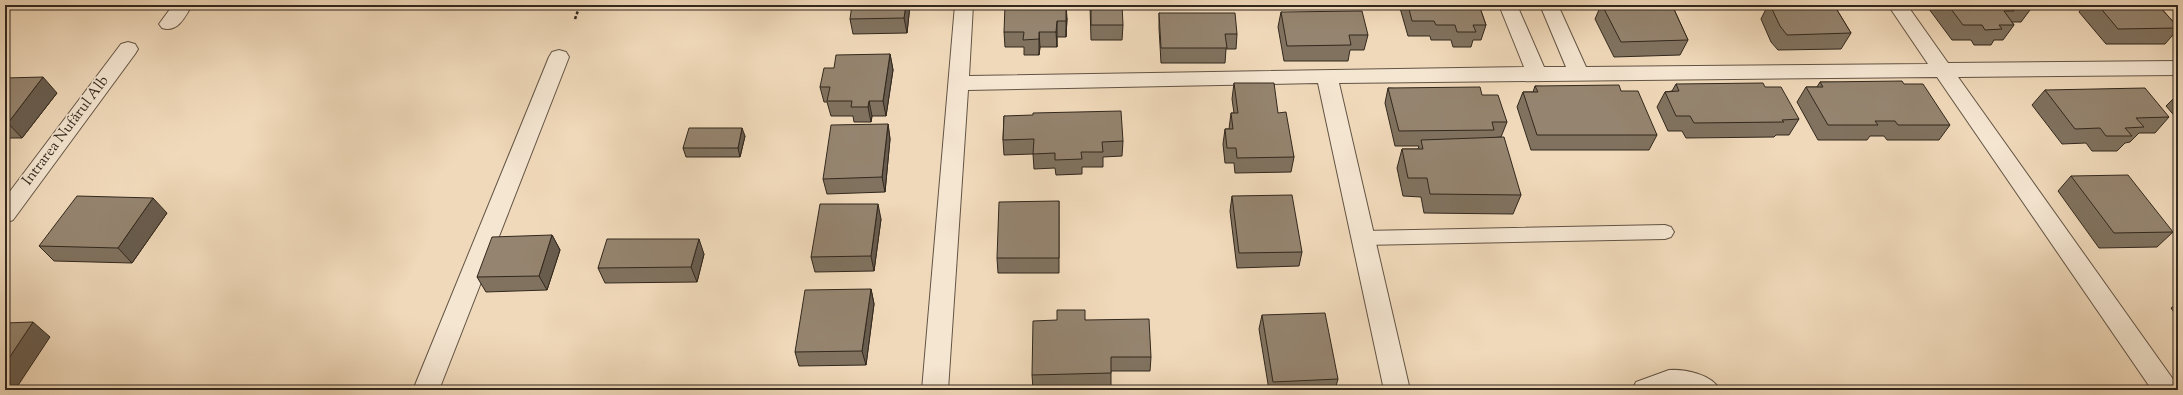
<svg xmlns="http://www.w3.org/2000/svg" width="2183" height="395" viewBox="0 0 2183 395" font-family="'Sorts Mill Goudy',serif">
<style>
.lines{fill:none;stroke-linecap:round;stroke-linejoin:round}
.service-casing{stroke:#625444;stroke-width:2}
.minor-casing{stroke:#625444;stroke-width:2}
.path{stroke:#32281d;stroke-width:2.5;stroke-dasharray:3 2;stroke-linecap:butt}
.service{fill:#f5e6d2;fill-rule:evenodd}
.minor{fill:#f5e6d2;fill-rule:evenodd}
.wall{fill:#80725f;stroke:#32281d}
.shaded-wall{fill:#685c4e;stroke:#32281d}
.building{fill:#95846f;stroke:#32281d}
.labels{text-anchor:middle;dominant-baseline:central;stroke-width:3.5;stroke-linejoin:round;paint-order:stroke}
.street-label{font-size:15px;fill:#32281d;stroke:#f5e6d2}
</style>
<rect width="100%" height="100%" fill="#f0d9ba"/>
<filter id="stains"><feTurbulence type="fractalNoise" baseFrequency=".005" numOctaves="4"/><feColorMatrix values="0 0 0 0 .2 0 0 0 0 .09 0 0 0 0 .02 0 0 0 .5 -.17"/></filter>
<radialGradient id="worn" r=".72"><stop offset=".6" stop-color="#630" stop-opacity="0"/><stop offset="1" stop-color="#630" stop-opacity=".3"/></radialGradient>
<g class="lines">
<g class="service-casing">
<path id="service" d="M1665,225L1671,227L1674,232L1671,237L1665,239L1363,245L1357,243L1354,238L1357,233L1363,231Z"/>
</g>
<g class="minor-casing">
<path id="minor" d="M173,5H192C185,17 178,33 162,28L159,24Z
M955,5H973L969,76L1524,67L1499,5H1517L1544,67H1566L1540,5H1558L1586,67L1928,64L1888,5H1907L1948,63L2178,61V75L1958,77L2175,382L2178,390H2152L1937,77L1339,83L1410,390H1384L1318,83L968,90L948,390H922Z
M128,42L135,44L138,49L135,54L13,220L5,223V198L121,44Z
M559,50L566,52L569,57L439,390H413L549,57L552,52Z
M1669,370C1685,369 1712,374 1720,390H1632L1636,382Z"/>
</g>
<path class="path" d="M575,19L580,5"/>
<use href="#service" class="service"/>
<use href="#minor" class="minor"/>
</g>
<path class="wall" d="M910,5L907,33L853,34L850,19Z
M1090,5L1123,25L1122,40H1091Z
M1401,5H1479L1486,25L1481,40H1473L1471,47H1453L1451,40H1431L1430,36H1408L1400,8Z
M1601,5H1672L1688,40L1680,55L1614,57L1595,19Z
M1768,5H1834L1851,33L1841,49L1778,50L1771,42L1761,19Z
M1926,5H2032L2033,6L2021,22H2012L2014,25L2003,40H1994L1991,45H1974L1971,40H1952Z
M2078,5H2158L2178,27V29L2165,44H2106L2079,12L2081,9Z
M1281,12L1368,35L1364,50H1350L1348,61H1284L1278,27Z
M1159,13L1237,34L1236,49H1226L1225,63H1161L1159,28Z
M1067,18L1066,37H1057V47H1040L1039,55H1024V47H1005L1004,32Z
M890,54L893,70L886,116H872L871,122H854L853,116H831L827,102H824L820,87L834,68Z
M5,78L57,93L22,138H5Z
M1820,82L1904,84L1950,125L1939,140H1887L1884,136H1870L1867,140H1818L1797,102L1806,87H1817Z
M1234,83L1278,113L1294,157L1291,172L1235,173L1234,163H1225L1223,144L1225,129H1229L1231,113H1234L1232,99Z
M1676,84L1799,119L1789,135H1776L1774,137L1686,138L1682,131H1668L1657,107L1665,92L1672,91Z
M1535,86L1621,91L1657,135L1649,150H1531L1517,107L1523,92H1533Z
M1388,88L1482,95L1507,122L1501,137L1491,138L1521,195L1513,214L1424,213L1421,197L1403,196L1397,168L1402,149H1418L1419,146H1395L1385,103Z
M2045,90L2169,117L2155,133H2139L2130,142L2125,143L2117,151H2092L2086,143L2062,144L2032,105Z
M2178,94V120L2166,106Z
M1004,116L1123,141L1122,156L1103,157V167H1082V174L1056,175L1055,168L1034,169L1033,154L1004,155L1003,140Z
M888,124L890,139L885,192L827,194L823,179Z
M745,136L740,157H686L683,148Z
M2071,176L2173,232L2157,247L2099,248L2058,191Z
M1232,196L1302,252L1299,266L1237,268L1230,211Z
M1059,201V273H998L997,258Z
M167,213L132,263L54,261L39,246Z
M881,219L874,271L815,272L811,257Z
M552,235L560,250L547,290L486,292L477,277Z
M704,254L697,282L605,283L598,268Z
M871,289L874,304L866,365L799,366L795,352Z
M2178,303V318L2171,308Z
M1262,315L1338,379L1335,390H1269L1259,329Z
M1085,320L1151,357L1150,371H1111V387L1033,389L1032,375Z"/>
<path class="shaded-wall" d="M906,5H910L907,33L904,18Z
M1066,5L1067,18L1066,37Z
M1057,21V47L1056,32Z
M1039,32L1040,47L1039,55Z
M890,54L893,70L886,116L883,101Z
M43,77L57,93L22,138L8,123Z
M869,101L872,116L871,122L868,107Z
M888,124L890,139L885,192L882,177Z
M742,128L745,136L740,157L738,148Z
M153,198L167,213L132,263L118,248Z
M878,204L881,219L874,271L871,256Z
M552,235L560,250L547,290L539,276Z
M699,239L704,254L697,282L691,267Z
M871,289L874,304L866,365L862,351Z
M33,322L50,337L15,390H5V364Z"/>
<path class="building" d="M852,5H906L904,18L850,19Z
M1005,5H1066V21H1057L1056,32H1039V39L1023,40L1024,32H1004Z
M1091,5H1122L1123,25H1091Z
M1408,5H1479L1486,25H1473L1476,32H1457L1455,25H1436L1434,21H1412Z
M1602,5H1672L1688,40L1621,42Z
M1770,5H1834L1851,33L1787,35L1780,26Z
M1948,5H2032L2033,6H2010L2014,11H2004L2014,25H1999L2002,29L1985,30L1982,25H1963Z
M2098,5H2158L2178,27V28L2118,29Z
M1362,11L1368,35H1349L1351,45L1287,46L1281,12Z
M1159,13H1235L1237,34H1225L1227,48H1161Z
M890,54L883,101H869L868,107H851L852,101H827L830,87H820L824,68H834L836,55Z
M43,77L8,123H5V78Z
M1902,81L1904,84H1923L1950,125H1898L1895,121H1875L1878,125H1828L1806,87H1823L1820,82Z
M1234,83H1274L1278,113L1286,112L1294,157L1237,158L1236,148H1227L1225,129H1233L1231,113H1238Z
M1763,83L1765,87H1781L1799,119L1782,120L1784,122L1694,123L1690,116H1676L1665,92L1679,91L1676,84Z
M1619,85L1621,91H1638L1657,135H1537L1523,92H1538L1535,86Z
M1480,87L1482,95H1498L1507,122H1492L1494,130L1399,131L1388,88Z
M2145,88L2169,117L2136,118L2144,127L2125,128L2132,136H2106L2100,128L2075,129L2045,90Z
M1121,111L1123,141L1102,142L1103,152H1081L1082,159L1055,160V153L1033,154L1034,139L1003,140L1004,116L1033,115V113Z
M888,124L882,177L823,179L831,125Z
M689,128H742L738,148H683Z
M1504,137L1521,195L1430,194L1427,178H1408L1402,149H1423L1421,140Z
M2128,175L2173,232L2114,233L2071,176Z
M1292,195L1302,252L1239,253L1232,196Z
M77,196L153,198L118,248L39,246Z
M1059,201V258H997L999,202Z
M820,204H878L871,256L811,257Z
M552,235L539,276L477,277L492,237Z
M607,239H699L691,267L598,268Z
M871,289L862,351L795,352L805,290Z
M1057,310H1085V320L1149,319L1151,357H1111V373L1032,375L1033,321L1057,320Z
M1325,313L1338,379L1273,382L1262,315Z
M33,322L5,364V323Z"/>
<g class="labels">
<g class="street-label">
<text transform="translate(66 131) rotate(-53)">Intrarea Nufărul Alb</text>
</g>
</g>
<rect width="2183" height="395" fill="none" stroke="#f0d9ba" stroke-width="20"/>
<rect x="6" y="6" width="2171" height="383" fill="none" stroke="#32281d" stroke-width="2"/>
<rect x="10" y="10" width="2163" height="375" fill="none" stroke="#32281d"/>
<rect width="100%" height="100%" filter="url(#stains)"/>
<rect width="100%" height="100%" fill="url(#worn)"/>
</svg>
